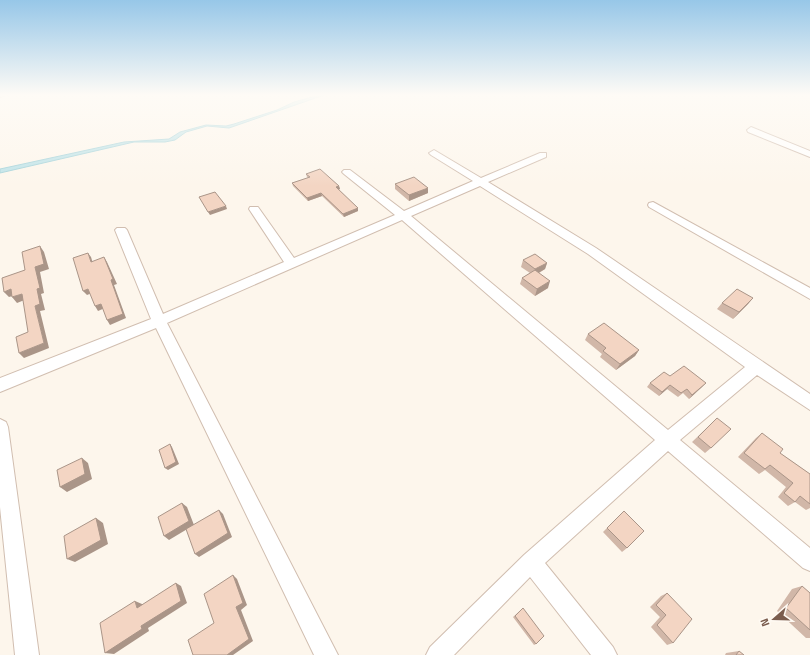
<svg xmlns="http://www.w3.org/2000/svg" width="810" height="655" viewBox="0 0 810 655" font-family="'Titillium Web',sans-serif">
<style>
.water{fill:#bfe3e8;stroke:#a5d3da}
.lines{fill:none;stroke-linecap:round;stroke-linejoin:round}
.street-casing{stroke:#d1beb0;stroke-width:2}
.street{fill:#fff;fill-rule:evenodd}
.wall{fill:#d1b7a8}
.shaded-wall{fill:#aa9588}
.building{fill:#f3d5c3;stroke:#aa9588}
</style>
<rect width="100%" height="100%" fill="#fdf6ec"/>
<path class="water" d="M323,94H327L229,128L207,126L186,132L175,140L165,142H134L0,173V169L124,142L169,139L180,132L206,125L226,126L234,124L277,110L294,102Z"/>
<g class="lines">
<g class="street-casing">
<path id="street" d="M0,94H10L0,97Z
M751,127L810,151V157L748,132L747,130Z
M434,150L481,178L540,153H546V157L488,182L596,248L810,394V410L757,375L680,440L810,548V571L803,568L668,451L545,563L613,647L617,655H591L530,577L454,655H426L430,647L524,555L655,440L402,220L167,323L338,655H314L156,328L0,392V378L151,319L115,230L117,228H125L127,230L163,314L284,262L249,209L250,207H258L294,258L395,215L344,174L342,172L344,170H350L404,211L473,181L431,155L429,153ZM480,186L588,254L745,367L668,430L411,216Z
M653,202L810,288V299L649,207L648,205L649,203Z
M0,419L6,422L8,427L39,655H15L0,507Z"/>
</g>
<use href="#street" class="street"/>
</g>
<path class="wall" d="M306,174L339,186L340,189L338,190L358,208V211L344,217L322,196L308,201L293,186L292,183L308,178L307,177Z
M395,184L428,193L409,201L395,189Z
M523,260L547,263L545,269L539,273L548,288L535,296L520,284L522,278L530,273L521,267Z
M753,298L748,304L733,319L717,309L722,303Z
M588,334L639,350L635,356L616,370L600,357L602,354L585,340Z
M670,376L706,383L689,399L683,393L678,397L667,389L659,396L647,387L650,383Z
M717,418L711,448L705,453L692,442Z
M762,433L780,453L810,474V508L806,510L795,502L788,506L778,497L786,487L765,470L759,474L738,457L756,438Z
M624,511L627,548L622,552L603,532Z
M802,586L810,593V638H806L777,611L792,589Z
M667,593L673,643L667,645L651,627L660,617L650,607L661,596Z
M523,608L536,644L534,645L513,617Z
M739,651L744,655H725L726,653Z"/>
<path class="shaded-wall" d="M339,186L340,189L336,190V187Z
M428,188V193L409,201V195Z
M321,193L322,196L308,201L307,198Z
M226,206L227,209L210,215L208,212Z
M358,208V211L344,217L343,214Z
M40,246L44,252L49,269L40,272L44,293L41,294L45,310L40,311L49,348L24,358L19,353L44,343L35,306L37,289L35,267Z
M88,253L91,257L94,267L91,262Z
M104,257L107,262L117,284L114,285L126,318L110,325L107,320L111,280Z
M547,263L545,269L533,276L535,269Z
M550,281L548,288L535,296L537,289Z
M11,289L16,295L9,297L4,292Z
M88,289L92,293L87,295L83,291Z
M22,294L27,299L17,303L12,297Z
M753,298L748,304L733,319L739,312Z
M101,304L105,308L98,311L95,306Z
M639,350L635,356L616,370L620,364Z
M706,383L702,387L689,399L692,395Z
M670,385L667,389L659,396L662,392Z
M170,444L172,447L179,464L168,470L165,468Z
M82,458L88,463L92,479L67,492L60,487Z
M182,503L187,507L194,525L169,540L164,536Z
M219,510L223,514L232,537L199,557L195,554Z
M96,518L103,523L108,544L75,562L67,559Z
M233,575L237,579L247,605L241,610L253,641L233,655H227L236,607Z
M176,583L181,586L187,603L148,628L149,631L114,654L105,653Z
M135,601L142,604L144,610L137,608Z"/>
<path class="building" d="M320,169L339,186L336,187L358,208L343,214L321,193L307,198L292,183L310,177L306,174Z
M414,177L428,188L409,195L395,184Z
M215,192L226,206L208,212L199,197Z
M40,246L44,264L35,267L40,288L37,289L40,304L35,306L44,343L19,353L16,337L28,332L22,294L12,297L11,289L4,292L2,278L25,270L22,252Z
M88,253L91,262L104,257L113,279L111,280L123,314L107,320L101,304L95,306L88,289L83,291L73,258Z
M535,254L547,263L535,269L523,260Z
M535,270L550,281L537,289L522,278Z
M737,289L753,298L739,312L722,303Z
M604,323L639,350L620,364L603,351L606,348L588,334Z
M684,366L706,383L692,395L687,389L681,393L670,385L662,392L650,383L664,372L670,376Z
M717,418L731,429L711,448L698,437Z
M762,433L783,449L780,453L810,474V504L800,496L795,502L784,493L793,483L770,465L765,469L744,453Z
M170,444L176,462L165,468L159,450Z
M82,458L85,474L60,487L57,470Z
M182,503L189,521L164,536L158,517Z
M219,510L228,533L195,554L186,529Z
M624,511L644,531L627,548L607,528Z
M96,518L101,540L67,559L64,536Z
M233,575L243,603L236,607L249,639L227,655H193L188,640L214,623L204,594Z
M176,583L181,601L141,626L142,629L105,653L100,623L135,601L137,608Z
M802,586L810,593V630L786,608Z
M667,593L692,619L673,643L657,625L666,615L656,605Z
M523,608L544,636L536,644L515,616Z
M739,651L744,655H736Z"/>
<linearGradient id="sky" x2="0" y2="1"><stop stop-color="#97c7e8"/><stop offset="0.51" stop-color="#fefbf6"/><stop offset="1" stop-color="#fefbf6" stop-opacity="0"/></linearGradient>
<rect width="810" height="186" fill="url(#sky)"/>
<g transform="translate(774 619) rotate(250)" stroke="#fffaf3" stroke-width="3" paint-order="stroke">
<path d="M0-3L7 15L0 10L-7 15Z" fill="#7a5c4d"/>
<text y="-6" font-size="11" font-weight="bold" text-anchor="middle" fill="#7a5c4d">N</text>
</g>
</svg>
